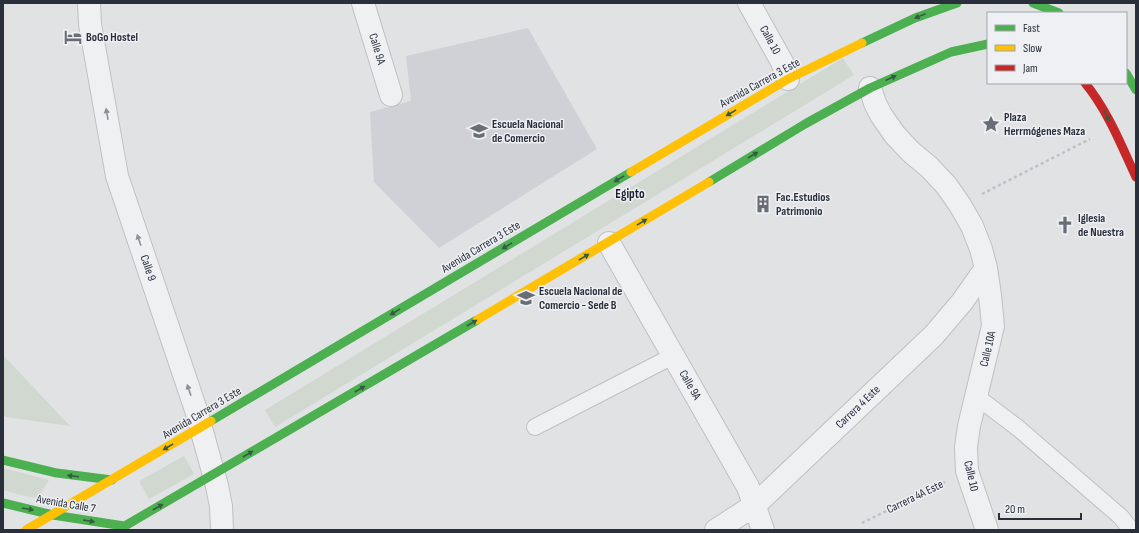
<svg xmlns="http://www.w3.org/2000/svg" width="1139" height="533" viewBox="0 0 1139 533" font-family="'Sofia Sans Condensed',sans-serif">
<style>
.built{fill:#cfd1d7}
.green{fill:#d0d8d0}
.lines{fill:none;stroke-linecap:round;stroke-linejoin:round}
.lane-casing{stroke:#bec0c2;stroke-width:18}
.street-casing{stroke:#bec0c2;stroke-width:24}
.path{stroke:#bfc0c4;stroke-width:2.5;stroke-dasharray:3 3;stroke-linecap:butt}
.lane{stroke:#eff0f2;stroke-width:16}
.street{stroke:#eff0f2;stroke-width:22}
.fast{stroke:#4caf50;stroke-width:9}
.slow{stroke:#ffc107;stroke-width:9}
.jam{stroke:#c62828;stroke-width:9}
.oneway{fill:#355c42}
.oneway2{fill:#8c9096}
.labels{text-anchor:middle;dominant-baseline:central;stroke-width:3;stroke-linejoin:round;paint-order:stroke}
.poi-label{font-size:12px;font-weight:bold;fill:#292f3b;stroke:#eef0f4;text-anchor:start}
.street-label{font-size:12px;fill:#292f3b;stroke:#eef0f4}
.neighbourhood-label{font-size:13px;font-weight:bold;fill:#1c202c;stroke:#eef0f4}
</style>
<rect width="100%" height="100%" fill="#e0e2e4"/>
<path class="built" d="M528,28L597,149L439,248L374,182L370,112L411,101L406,56Z"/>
<path class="green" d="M843,58L854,75L275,427L265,410Z
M3,355L70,426L6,417L3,415Z
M184,456L194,474L149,499L139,481Z
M3,468L49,480L38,498L25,496L3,490Z"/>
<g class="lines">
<g class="lane-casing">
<path id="lane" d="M977,397L1018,428L1121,517L1131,530
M535,427L673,356"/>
</g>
<g class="street-casing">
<path id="street" d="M89,3L90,24L117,176L196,410L217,486L221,506L222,530
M363,3L391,95
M749,3L782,62L788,79
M870,88L875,103L881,115L895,135L911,152L929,167L946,185L960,205L972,226L981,249L986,268L990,295L993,326L969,426L966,447L967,471L987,530
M609,243L748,487L763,530
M716,530L755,505L934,335L962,302L986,268"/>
</g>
<path class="path" d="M982,194L1090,139
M862,523L945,482"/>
<use href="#lane" class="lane"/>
<use href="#street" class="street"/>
<path class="fast" d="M1033,3L1059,13
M862,43L915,18L957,3
M1126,73L1136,90
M709,182L805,124L870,88L951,52L988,44
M211,421L631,172
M3,460L57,473L112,480
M3,503L53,515L124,526
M118,530L477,320"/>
<path class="slow" d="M631,172L788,79L862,43
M477,320L709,182
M26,530L211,421"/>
<path class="jam" d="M1085,83C1108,111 1121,145 1136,177"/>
</g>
<defs><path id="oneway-solid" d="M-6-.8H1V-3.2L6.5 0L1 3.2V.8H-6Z"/></defs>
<g class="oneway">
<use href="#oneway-solid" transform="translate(920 16) rotate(158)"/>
<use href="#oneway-solid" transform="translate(891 78) rotate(-25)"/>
<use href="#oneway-solid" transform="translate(731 113) rotate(149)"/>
<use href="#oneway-solid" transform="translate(1107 116) rotate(61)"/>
<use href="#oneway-solid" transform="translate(753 155) rotate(-31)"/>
<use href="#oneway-solid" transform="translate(619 179) rotate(149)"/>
<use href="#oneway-solid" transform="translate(642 222) rotate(-31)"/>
<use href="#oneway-solid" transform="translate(507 246) rotate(149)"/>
<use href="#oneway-solid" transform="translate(584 257) rotate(-30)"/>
<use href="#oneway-solid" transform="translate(395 312) rotate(149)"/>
<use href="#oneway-solid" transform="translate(472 323) rotate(-30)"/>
<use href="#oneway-solid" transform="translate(360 389) rotate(-30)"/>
<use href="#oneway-solid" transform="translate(168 447) rotate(149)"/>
<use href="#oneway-solid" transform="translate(248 454) rotate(-30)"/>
<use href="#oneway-solid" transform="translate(73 476) rotate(-173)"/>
<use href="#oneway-solid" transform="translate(158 507) rotate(-30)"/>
<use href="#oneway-solid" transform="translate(28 509) rotate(10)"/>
<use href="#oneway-solid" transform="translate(89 521) rotate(9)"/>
</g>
<g class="oneway2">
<use href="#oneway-solid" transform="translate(107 114) rotate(-100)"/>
<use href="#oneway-solid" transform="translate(139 240) rotate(-109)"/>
<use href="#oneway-solid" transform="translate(189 390) rotate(-109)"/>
</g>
<defs>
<g id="hotel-bare" transform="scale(1.38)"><path d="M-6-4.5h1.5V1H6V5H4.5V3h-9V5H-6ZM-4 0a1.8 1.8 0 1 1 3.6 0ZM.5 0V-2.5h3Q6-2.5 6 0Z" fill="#696e76" stroke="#eef0f4" stroke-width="2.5" paint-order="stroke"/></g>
<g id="sight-bare" transform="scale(1.38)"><path d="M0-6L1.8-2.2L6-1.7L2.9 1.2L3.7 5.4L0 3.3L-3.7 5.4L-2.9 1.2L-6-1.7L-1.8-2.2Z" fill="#696e76" stroke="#eef0f4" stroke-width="2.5" paint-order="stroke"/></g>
<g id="school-bare" transform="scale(1.38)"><path d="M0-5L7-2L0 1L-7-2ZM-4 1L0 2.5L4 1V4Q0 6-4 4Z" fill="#696e76" stroke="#eef0f4" stroke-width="2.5" paint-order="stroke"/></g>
<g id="building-bare" transform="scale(1.38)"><path d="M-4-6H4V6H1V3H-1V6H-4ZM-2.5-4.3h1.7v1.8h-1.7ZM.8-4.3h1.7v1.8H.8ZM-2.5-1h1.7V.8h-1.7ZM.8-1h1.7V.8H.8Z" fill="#696e76" stroke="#eef0f4" stroke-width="2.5" paint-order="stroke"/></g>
<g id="church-bare" transform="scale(1.38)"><path d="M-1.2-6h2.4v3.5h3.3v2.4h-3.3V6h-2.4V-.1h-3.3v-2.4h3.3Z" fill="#696e76" stroke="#eef0f4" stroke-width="2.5" paint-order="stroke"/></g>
</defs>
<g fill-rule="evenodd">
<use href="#hotel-bare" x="73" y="37"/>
<use href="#sight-bare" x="991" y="124"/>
<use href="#school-bare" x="479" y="131"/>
<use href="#building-bare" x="763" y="204"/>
<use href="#church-bare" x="1065" y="225"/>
<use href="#school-bare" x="526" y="298"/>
</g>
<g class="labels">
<g class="poi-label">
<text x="86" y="37">BoGo Hostel</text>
<text x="1004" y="117">Plaza<tspan x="1004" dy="14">Herrmógenes Maza</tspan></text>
<text x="492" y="124">Escuela Nacional<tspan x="492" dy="14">de Comercio</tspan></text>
<text x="776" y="197">Fac.Estudios<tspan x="776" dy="14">Patrimonio</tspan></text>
<text x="1078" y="218">Iglesia<tspan x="1078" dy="14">de Nuestra</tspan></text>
<text x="539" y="291">Escuela Nacional de<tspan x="539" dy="14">Comercio - Sede B</tspan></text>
</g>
<g class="street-label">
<text transform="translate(770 40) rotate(61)">Calle 10</text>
<text transform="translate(377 49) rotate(73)">Calle 9A</text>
<text transform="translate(760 83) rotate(-29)">Avenida Carrera 3 Este</text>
<text transform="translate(481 247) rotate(-31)">Avenida Carrera 3 Este</text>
<text transform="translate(148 268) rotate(71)">Calle 9</text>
<text transform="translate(988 349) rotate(-77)">Calle 10A</text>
<text transform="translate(690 385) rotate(60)">Calle 9A</text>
<text transform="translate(858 407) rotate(-44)">Carrera 4 Este</text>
<text transform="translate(202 413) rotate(-31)">Avenida Carrera 3 Este</text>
<text transform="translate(971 476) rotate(77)">Calle 10</text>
<text transform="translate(915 497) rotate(-26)">Carrera 4A Este</text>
<text transform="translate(66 504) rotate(10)">Avenida Calle 7</text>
</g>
<g class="neighbourhood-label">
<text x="630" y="194">Egipto</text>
</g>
</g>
<rect width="1139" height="533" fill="none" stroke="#292f3b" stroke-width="8"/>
<rect x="987" y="12" width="140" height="72" fill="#eef0f4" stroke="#9fa3aa"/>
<rect x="995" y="25" width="20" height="6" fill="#4caf50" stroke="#9fa3aa"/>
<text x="1023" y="32" font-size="12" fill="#292f3b">Fast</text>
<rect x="995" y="45" width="20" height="6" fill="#ffc107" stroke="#9fa3aa"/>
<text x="1023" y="52" font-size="12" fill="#292f3b">Slow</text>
<rect x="995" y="65" width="20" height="6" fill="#c62828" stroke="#9fa3aa"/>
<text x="1023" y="72" font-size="12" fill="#292f3b">Jam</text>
<path d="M999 513v6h82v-6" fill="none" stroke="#292f3b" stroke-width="2"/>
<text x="1005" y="513" font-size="12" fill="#292f3b" stroke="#eef0f4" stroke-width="3" paint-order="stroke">20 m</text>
</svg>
